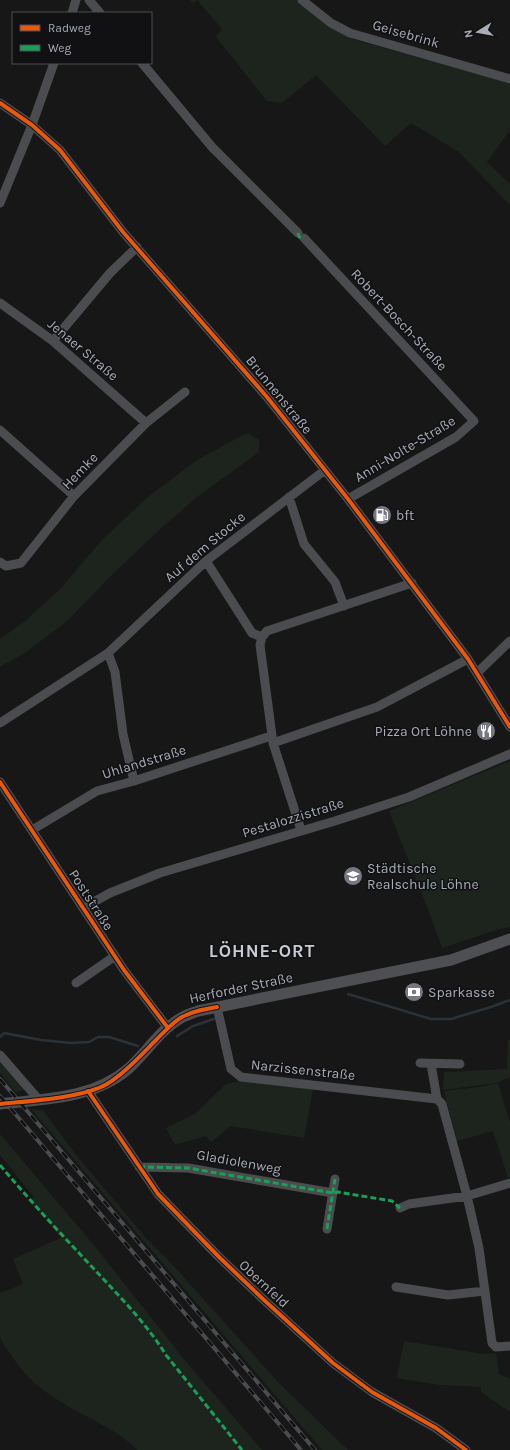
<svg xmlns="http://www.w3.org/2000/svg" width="510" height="1450" viewBox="0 0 510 1450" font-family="Karla,sans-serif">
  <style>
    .green { fill: #1d241e }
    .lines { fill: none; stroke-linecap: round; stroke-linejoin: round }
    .stream { stroke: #2a3239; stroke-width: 2.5 }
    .minor { stroke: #4b4c50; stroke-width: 9 }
    .major { stroke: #4d4f52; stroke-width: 11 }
    .rail-casing { stroke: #4b4c4f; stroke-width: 4 }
    .rail { stroke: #111113; stroke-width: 2.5; stroke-dasharray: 8; stroke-linecap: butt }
    .quiet { stroke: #1a9f57; stroke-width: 3; stroke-dasharray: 6 3; stroke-linecap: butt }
    .cycleway-casing { stroke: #111113; stroke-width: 6 }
    .cycleway { stroke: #e8590c; stroke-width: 4 }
    .labels { text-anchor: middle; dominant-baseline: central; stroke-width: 3; stroke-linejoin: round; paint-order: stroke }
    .street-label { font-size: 14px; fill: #a8adb8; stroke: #111113 }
    .poi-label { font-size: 14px; fill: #a8adb8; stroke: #111113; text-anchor: start }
    .district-label { font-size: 18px; font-weight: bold; letter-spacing: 1px; fill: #c9ccd4; stroke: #111113 }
  </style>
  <rect width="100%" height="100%" fill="#171717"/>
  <!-- green -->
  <path class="green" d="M 190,0 L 298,0 L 331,28 L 355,40 L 510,83 L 510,130 L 487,162 L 510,184 L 510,205 L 459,152 L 411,123 L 385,146 L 316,75 L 282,103 L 267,101 L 216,37 L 222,29 L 197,0 L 193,3 Z
    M 247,433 L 259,440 L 259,452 L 197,497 L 159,530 L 113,574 L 66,622 L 26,652 L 0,667 L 0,639 L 24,622 L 61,588 L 102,540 L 148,497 L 197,460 Z
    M 510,761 L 510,927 L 496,930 L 442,948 L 429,912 L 389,811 Z
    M 508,1040 L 510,1040 L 510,1077 L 496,1083 L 443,1090 L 444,1072 L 507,1069 Z
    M 0,1061 L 25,1090 L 15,1092 L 0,1073 Z
    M 239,1081 L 313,1089 L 304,1138 L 231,1126 L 211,1142 L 206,1136 L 175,1145 L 166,1128 L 195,1114 L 226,1084 Z
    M 498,1083 L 510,1123 L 510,1176 L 508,1178 L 493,1131 L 457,1141 L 444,1091 L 480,1087 Z
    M 31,1109 L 43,1110 L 76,1155 L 146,1238 L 170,1262 L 280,1384 L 348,1450 L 322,1450 Z
    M 0,1134 L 93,1244 L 188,1364 L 262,1450 L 137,1450 C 124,1436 108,1428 92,1419 C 61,1403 31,1387 12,1356 C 7,1350 2,1343 0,1335 C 0,1324 0,1304 0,1293 L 23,1284 L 13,1259 L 61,1238 L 30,1200 L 34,1197 L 0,1155 Z
    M 404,1341 L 483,1354 L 496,1353 L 499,1374 L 510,1379 L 510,1412 L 481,1392 L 481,1387 L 440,1385 L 397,1378 Z"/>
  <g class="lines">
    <!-- stream -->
    <path class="stream" d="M 348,994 L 431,1019 L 451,1019 L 491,1007 L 510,1000
      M 177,1036 L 193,1026 L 214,1019
      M 0,1037 L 4,1033 L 41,1040 L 71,1043 L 89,1042 L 98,1037 L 109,1037 L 138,1046"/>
    <!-- minor -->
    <path class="minor" d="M 89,0 L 100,13
      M 302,0 L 331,23 L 350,33 L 510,79
      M 72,13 L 76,0
      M 142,63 L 212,147 L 298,233
      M 0,103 L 32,125 L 60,150 L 123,232 L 267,397 L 348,499 L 468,659 L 510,727
      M 0,203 L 32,125 L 54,63
      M 304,238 L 474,421 L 456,437 L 348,499
      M 0,303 L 53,341 L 146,423
      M 53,341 L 110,273 L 137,247
      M 0,430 L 74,496
      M 289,497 L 304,544 L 335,582 L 344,606
      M 206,561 L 252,633 L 262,637
      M 0,562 L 6,566 L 21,563 L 74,496 L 146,423 L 185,392
      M 108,653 L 115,672 L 123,734 L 134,781
      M 477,673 L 510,641
      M 0,723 L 108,653 L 206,561 L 325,470
      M 273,743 L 377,707 L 468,659
      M 0,782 L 124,970 L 168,1028
      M 32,830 L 97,791 L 134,781 L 271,736
      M 301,830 L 273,743 L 260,645 L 262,637 L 267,631 L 412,583
      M 83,908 L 110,893 L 160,873 L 335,821 L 409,797 L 510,754
      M 76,983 L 115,956
      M 217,1007 L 231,1069 L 241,1077 L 437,1099 L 442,1104 L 467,1196 L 479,1248 L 492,1343 L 496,1347 L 510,1346
      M 0,1055 L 39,1100
      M 420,1063 L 460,1064
      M 431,1064 L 437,1099
      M 88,1091 L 158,1194 L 219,1257 L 264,1300 L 333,1363 L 372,1392 L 436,1428 L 466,1450
      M 139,1167 L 188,1168 L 333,1193
      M 400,1208 L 409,1204 L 467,1196 L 510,1183
      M 327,1229 L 335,1179
      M 396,1287 L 448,1295 L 485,1291"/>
    <!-- major -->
    <path class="major" d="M 0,1104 C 44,1099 93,1099 128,1069 C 146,1053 160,1030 181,1018 C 186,1015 193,1013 198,1011 L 451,960 L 510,939"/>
    <defs>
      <path id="rail" d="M 0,1079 L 315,1450
        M 0,1096 L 301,1450"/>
    </defs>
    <!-- rail casing -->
    <use href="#rail" class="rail-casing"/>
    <!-- rail -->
    <use href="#rail" class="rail"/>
    <!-- quiet -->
    <path class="quiet" d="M 298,233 L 299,237 L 304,238
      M 0,1165 C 30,1201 62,1235 94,1269 C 119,1296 146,1323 166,1355 L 242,1450
      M 139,1167 L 188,1168 L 333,1193 L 338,1192 L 392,1201 L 400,1208
      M 327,1229 L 335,1179"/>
    <defs>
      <path id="cycleway" d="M 0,103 L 32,125 L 60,150 L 123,232 L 267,397 L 348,499 L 468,659 L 510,727
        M 0,782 L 124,970 L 168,1028
        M 88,1091 L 158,1194 L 219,1257 L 264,1300 L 333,1363 L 372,1392 L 436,1428 L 466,1450
        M 0,1104 C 28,1101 83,1098 107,1084 C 126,1072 141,1055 157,1039 C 164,1032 173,1022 182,1017 C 193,1011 205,1009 217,1007"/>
    </defs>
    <!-- cycleway casing -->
    <use href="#cycleway" class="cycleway-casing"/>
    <!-- cycleway -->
    <use href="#cycleway" class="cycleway"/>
  </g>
  <!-- icons -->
  <defs>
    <symbol id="fuel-disc" viewBox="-11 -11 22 22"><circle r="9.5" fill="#757880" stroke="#111113"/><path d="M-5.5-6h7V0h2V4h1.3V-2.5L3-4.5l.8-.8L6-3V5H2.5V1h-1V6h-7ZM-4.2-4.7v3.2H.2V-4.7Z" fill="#fff"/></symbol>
    <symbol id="restaurant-disc" viewBox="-11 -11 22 22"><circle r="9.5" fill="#757880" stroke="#111113"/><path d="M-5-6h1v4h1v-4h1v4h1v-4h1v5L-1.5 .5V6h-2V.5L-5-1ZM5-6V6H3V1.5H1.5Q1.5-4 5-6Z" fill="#fff"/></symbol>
    <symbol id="school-disc" viewBox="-11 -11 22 22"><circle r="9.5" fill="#757880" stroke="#111113"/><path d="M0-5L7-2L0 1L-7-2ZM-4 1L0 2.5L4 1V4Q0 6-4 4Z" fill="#fff"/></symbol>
    <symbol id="bank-disc" viewBox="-11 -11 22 22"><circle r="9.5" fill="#757880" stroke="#111113"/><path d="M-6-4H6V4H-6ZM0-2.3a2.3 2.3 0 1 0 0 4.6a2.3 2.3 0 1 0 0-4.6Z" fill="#fff"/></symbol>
  </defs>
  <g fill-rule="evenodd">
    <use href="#fuel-disc" x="371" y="504" width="22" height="22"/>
    <use href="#restaurant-disc" x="475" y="720" width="22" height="22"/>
    <use href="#school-disc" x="342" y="865" width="22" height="22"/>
    <use href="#bank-disc" x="403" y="981" width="22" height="22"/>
  </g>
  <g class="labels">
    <!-- street labels -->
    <g class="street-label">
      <text transform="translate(406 34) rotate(16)">Geisebrink</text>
      <text transform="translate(399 320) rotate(47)">Robert-Bosch-Straße</text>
      <text transform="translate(83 350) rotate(40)">Jenaer Straße</text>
      <text transform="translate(279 395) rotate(51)">Brunnenstraße</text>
      <text transform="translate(405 449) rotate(-31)">Anni-Nolte-Straße</text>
      <text transform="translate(80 471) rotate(-46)">Hemke</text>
      <text transform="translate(205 547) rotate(-40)">Auf dem Stocke</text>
      <text transform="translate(144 762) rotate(-17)">Uhlandstraße</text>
      <text transform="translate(293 818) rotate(-17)">Pestalozzistraße</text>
      <text transform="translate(91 900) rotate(57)">Poststraße</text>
      <text transform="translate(241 988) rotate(-12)">Herforder Straße</text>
      <text transform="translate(303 1070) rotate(6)">Narzissenstraße</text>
      <text transform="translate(239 1162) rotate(10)">Gladiolenweg</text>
      <text transform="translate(264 1284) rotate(43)">Obernfeld</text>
    </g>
    <!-- poi labels -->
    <g class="poi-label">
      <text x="396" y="515">bft</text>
      <text x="472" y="731" text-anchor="end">Pizza Ort Löhne</text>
      <text x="367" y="868">Städtische<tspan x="367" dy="16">Realschule Löhne</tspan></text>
      <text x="428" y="992">Sparkasse</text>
    </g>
    <!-- district labels -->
    <g class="district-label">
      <text x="262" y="951">LÖHNE-ORT</text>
    </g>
  </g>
  <!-- legend -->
  <rect x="12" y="12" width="140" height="52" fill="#111113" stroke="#4d4f55"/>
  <rect x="20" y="25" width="20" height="6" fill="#e8590c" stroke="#4d4f55"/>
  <text x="48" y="32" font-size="12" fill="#a8adb8">Radweg</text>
  <rect x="20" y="45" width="20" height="6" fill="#1a9f57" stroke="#4d4f55"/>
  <text x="48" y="52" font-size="12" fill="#a8adb8">Weg</text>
  <!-- north arrow -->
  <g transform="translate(478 32) rotate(259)" stroke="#111113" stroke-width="3" paint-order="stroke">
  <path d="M0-3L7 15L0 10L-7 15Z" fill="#a8adb8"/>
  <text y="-6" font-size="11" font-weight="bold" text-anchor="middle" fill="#a8adb8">N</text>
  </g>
</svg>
